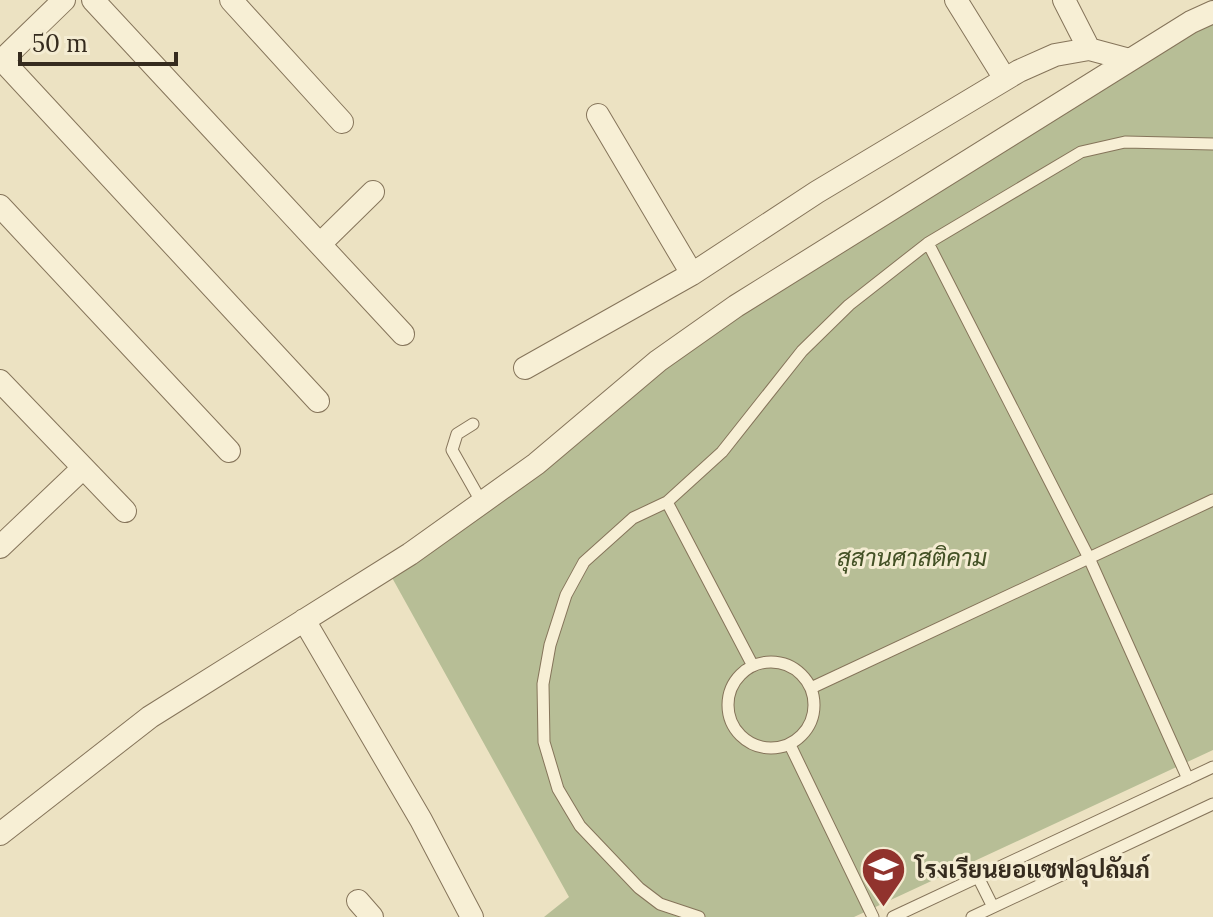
<svg xmlns="http://www.w3.org/2000/svg" width="1213" height="917" viewBox="0 0 1213 917" font-family="Lora,Sarabun,serif">
  <style>
    .cemetery { fill: #b7be96 }
    .lines { fill: none; stroke-linecap: round; stroke-linejoin: round }
    .lane-casing { stroke: #85745a; stroke-width: 13 }
    .street-casing { stroke: #85745a; stroke-width: 24 }
    .lane { stroke: #f7efd5; stroke-width: 11 }
    .street { stroke: #f7efd5; stroke-width: 22 }
    .labels { text-anchor: middle; dominant-baseline: central; stroke-width: 6; stroke-linejoin: round; paint-order: stroke }
    .park-label { font-size: 24px; font-style: italic; fill: #435125; stroke: #f4ecd2 }
    .poi-label { font-size: 24px; font-weight: bold; fill: #352b1e; stroke: #f4ecd2; text-anchor: start }
  </style>
  <rect width="100%" height="100%" fill="#ece2c2"/>
  <!-- cemetery -->
  <path class="cemetery" d="M 1213,19 L 1213,750 L 854,917 L 544,917 L 569,897 L 390,574 L 700,335 Z"/>
  <g class="lines">
    <defs>
      <path id="lane" d="M 928,243 L 1089,558 L 1188,779
        M 473,424 L 457,434 L 452,450 L 482,503
        M 667,502 L 722,452 L 802,351 L 849,305 L 928,243 L 1081,152 L 1125,142 L 1213,144
        M728 705a43 43 0 1 1 86 0a43 43 0 1 1-86 0Z
        M 811,688 L 1213,500
        M 790,745 L 873,917
        M 978,877 L 993,907
        M 699,917 L 660,904 L 639,888 L 580,826 L 558,789 L 544,742 L 543,684 L 550,645 L 566,595 L 584,562 L 633,518 L 667,502 L 753,666
        M 893,917 L 1213,767
        M 972,917 L 1213,804"/>
      <path id="street" d="M 93,0 L 403,334
        M 231,0 L 342,122
        M 956,0 L 1005,79
        M 1064,0 L 1089,49
        M 2,60 L 318,401
        M 0,62 L 64,0
        M 598,115 L 692,274
        M 0,206 L 229,451
        M 320,244 L 373,192
        M 525,368 L 692,274 L 817,192 L 1019,71 L 1055,55 L 1089,49 L 1130,60
        M 0,381 L 125,511
        M 0,547 L 83,468
        M 304,620 L 421,820 L 472,917
        M 0,834 L 150,717 L 410,554 L 536,464 L 658,361 L 736,306 L 1191,22 L 1213,12
        M 358,901 L 372,917"/>
    </defs>
    <!-- lane casing -->
    <use href="#lane" class="lane-casing"/>
    <!-- street casing -->
    <use href="#street" class="street-casing"/>
    <!-- lane -->
    <use href="#lane" class="lane"/>
    <!-- street -->
    <use href="#street" class="street"/>
  </g>
  <!-- icons -->
  <defs>
    <symbol id="school-pin" viewBox="-11 -11 22 30"><path d="M0 17L-7.5 6A9.5 9.5 0 1 1 7.5 6Z" fill="#91332d" stroke="#f4ecd2"/><path d="M0-5L7-2L0 1L-7-2ZM-4 1L0 2.5L4 1V4Q0 6-4 4Z" fill="#fff"/></symbol>
  </defs>
  <g fill-rule="evenodd">
    <use href="#school-pin" x="858" y="844" width="51" height="69"/>
  </g>
  <g class="labels">
    <!-- park labels -->
    <g class="park-label">
      <text x="912" y="557">สุสานศาสติคาม</text>
    </g>
    <!-- poi labels -->
    <g class="poi-label">
      <text x="915" y="869">โรงเรียนยอแซฟอุปถัมภ์</text>
    </g>
  </g>
  <!-- scale -->
  <path d="M20 52v12h156v-12" fill="none" stroke="#352b1e" stroke-width="4"/>
  <text x="32" y="52" font-size="24" fill="#352b1e" stroke="#f4ecd2" stroke-width="6" paint-order="stroke">50 m</text>
</svg>
